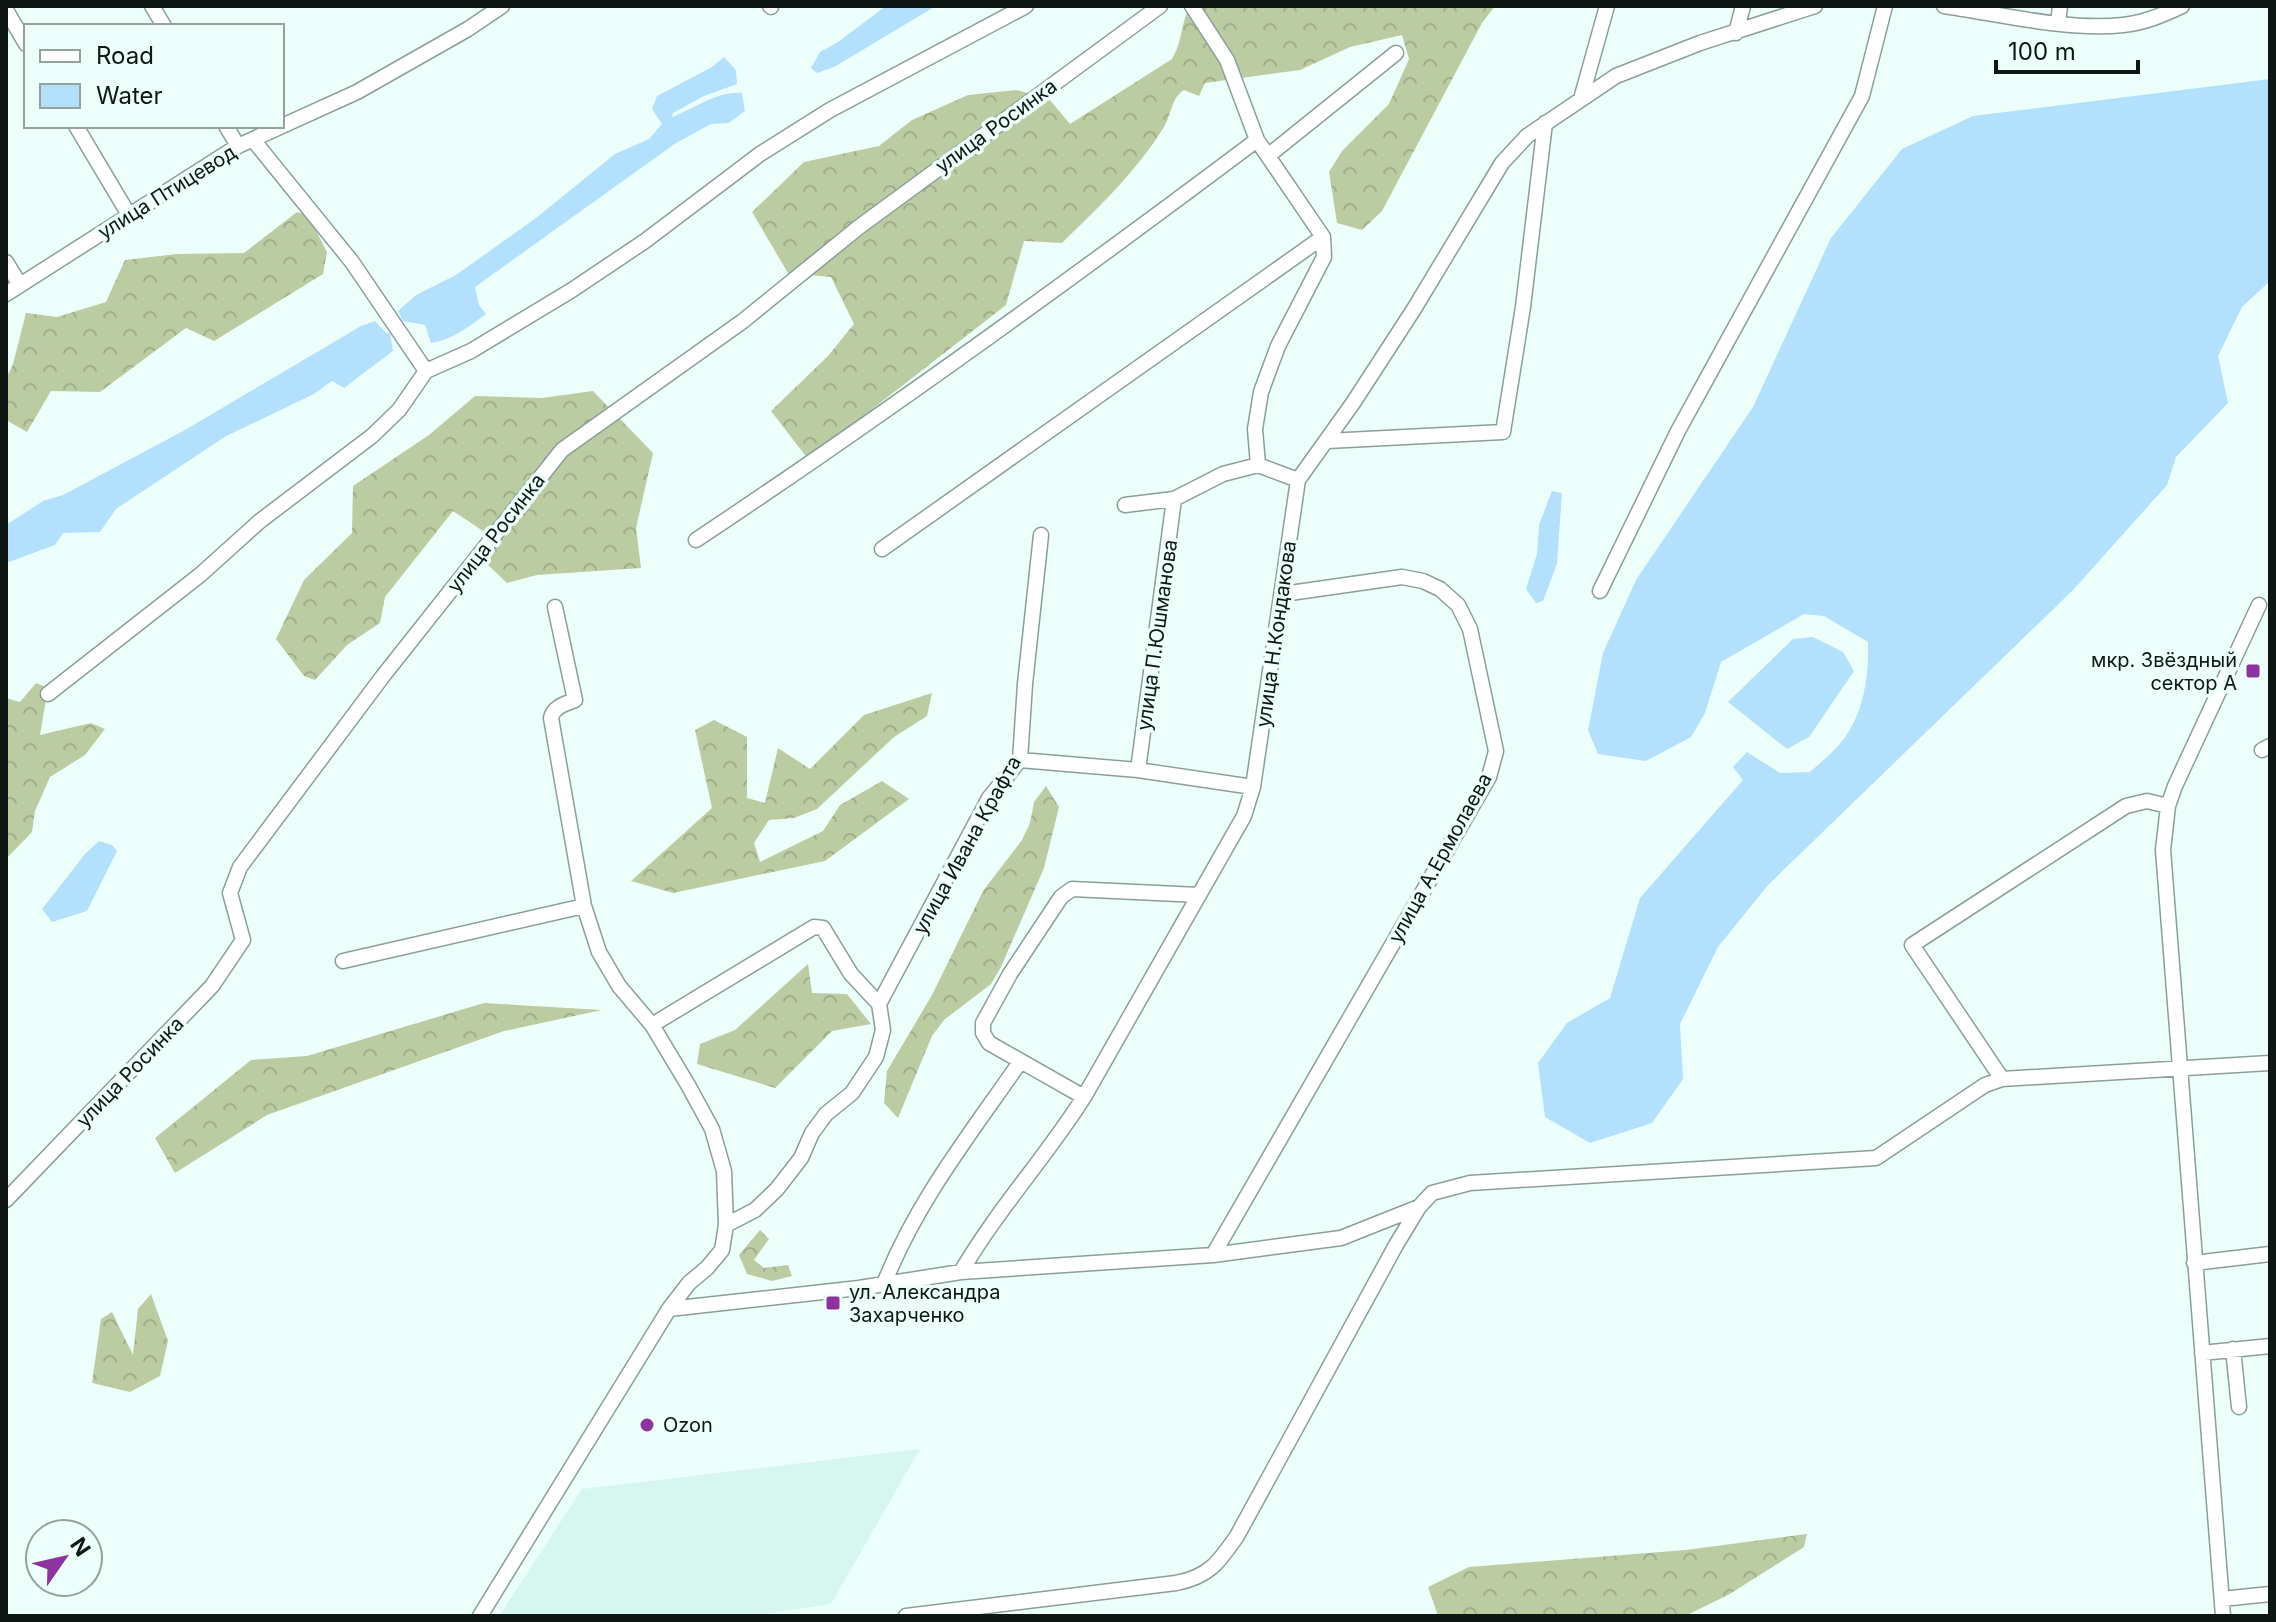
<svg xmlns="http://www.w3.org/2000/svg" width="2276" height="1622" viewBox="0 0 2276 1622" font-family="Inter,sans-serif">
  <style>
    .built { fill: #d6f7ef }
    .forest { fill: url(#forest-crowns) }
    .water { fill: #b3e0fc }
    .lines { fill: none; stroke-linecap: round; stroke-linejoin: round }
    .minor-casing { stroke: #8a9f9a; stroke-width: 17 }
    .minor { stroke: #fff; stroke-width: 14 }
    .poi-dot { fill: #8c339f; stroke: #ecfffa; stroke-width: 3 }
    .labels { text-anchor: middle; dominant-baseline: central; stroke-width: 7; stroke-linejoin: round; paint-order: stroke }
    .street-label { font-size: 20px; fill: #0f1715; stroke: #ecfffa }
    .poi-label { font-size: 20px; fill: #0f1715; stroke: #ecfffa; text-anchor: start }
  </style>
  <defs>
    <pattern id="forest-crowns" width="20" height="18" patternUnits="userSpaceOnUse" patternTransform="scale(2)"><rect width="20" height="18" fill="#bccca2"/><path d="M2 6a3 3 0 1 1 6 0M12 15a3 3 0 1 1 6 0" fill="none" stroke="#a0ae8b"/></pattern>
  </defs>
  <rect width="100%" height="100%" fill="#ecfffa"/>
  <!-- built -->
  <path class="built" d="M 920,1449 L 831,1604 L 750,1616 L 499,1616 L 582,1489 Z"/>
  <!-- forest -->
  <path class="forest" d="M 1191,6 L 1495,6 L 1482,23 L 1382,211 L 1362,230 L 1337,223 L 1329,172 L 1342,151 L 1389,104 L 1409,59 L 1402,35 L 1350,47 L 1300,70 L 1205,83 L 1199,96 L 1184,90 C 1171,98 1171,116 1164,127 C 1136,172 1099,207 1062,243 L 1024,241 L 1006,305 L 808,459 L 771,411 L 828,356 L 854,324 L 831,277 L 788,273 L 752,212 L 804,162 L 879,146 L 912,120 L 968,95 L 1017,90 L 1049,99 L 1070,124 L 1172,59 C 1184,39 1180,22 1191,6 Z
    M 297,212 L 308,215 L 327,252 L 323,274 L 214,341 L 186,328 L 100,392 L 51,391 L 27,432 L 6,420 L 6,379 L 13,364 L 26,313 L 57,317 L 106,302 L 125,260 L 177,254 L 244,253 Z
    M 593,391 L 653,453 L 636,528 L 641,568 L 537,575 L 507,583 L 488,565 L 483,531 L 453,511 L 385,597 L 380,623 L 347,645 L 315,680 L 304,676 L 276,639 L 304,580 L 352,533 L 353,486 L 429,435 L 475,396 L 542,398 Z
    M 36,683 L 48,688 L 40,735 L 91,723 L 105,729 L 85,755 L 50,777 L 35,811 L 32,832 L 6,859 L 6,698 L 20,702 Z
    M 932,693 L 927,716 L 894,737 L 817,809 L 794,818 L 769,820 L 754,843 L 760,862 L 823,831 L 840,805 L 882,781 L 909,799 L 825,861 L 673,893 L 631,881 L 712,808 L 695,730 L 714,720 L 747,737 L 747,798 L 765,803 L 778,748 L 810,769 L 864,715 Z
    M 1046,786 L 1059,807 L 1044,868 L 1001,967 L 991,984 L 944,1020 L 932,1036 L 898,1118 L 884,1103 L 887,1071 L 932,995 L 983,891 L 1022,840 L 1030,823 L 1034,802 Z
    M 808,964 L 812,993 L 847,994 L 871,1024 L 832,1031 L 775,1088 L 697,1064 L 700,1044 L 735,1030 Z
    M 484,1003 L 602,1010 L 504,1031 L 267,1115 L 175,1173 L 155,1138 L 251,1060 L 307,1056 Z
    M 760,1230 L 769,1239 L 754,1260 L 764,1268 L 788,1265 L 792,1276 L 772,1281 L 747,1274 L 739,1255 Z
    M 151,1294 L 168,1341 L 160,1376 L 130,1392 L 92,1383 L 101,1319 L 112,1312 L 133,1355 L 138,1309 Z
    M 1807,1534 L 1804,1547 L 1728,1595 L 1685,1616 L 1438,1616 L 1428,1587 L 1469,1567 L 1686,1550 Z"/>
  <!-- water -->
  <path class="water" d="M 886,6 L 936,6 L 834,67 L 817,73 L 811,68 L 820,52 L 838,42 Z
    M 724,57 L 736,70 L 737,84 L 704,96 L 673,113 L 672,117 C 694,109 717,91 742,93 L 745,111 L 729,123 L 711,124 L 676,143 L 475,287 L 479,305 L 486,314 C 469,327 452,340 431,343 L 425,325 L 403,321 L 398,311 L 416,295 L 456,275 L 536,218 L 615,154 L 649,139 L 662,124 L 652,109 L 657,96 L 712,67 Z
    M 2270,79 L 2270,281 L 2242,307 L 2218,356 L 2228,403 L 2176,457 L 2167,485 L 2074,589 L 1768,885 L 1718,947 L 1680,1024 L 1683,1079 L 1652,1123 L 1590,1143 L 1545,1117 L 1538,1063 L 1567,1023 L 1610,998 L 1640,898 L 1743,780 L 1733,767 L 1747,752 L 1780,773 L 1810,772 C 1821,762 1834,752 1843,740 C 1864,713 1869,675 1868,642 L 1824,616 L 1804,614 L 1721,662 L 1705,713 L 1691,737 L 1646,761 L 1598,754 L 1588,730 L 1603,653 L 1636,580 L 1753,407 L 1831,238 L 1902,149 L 1973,116 Z
    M 375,321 L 386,333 L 390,333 L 393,351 L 344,388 L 332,381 L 314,394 L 226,436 L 116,509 L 100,532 L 63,533 L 55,545 L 6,563 L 6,525 L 43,501 L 63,495 L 185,430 L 361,326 Z
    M 1552,491 L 1562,493 L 1557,564 L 1543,601 L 1536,603 L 1526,589 L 1537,554 L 1539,525 Z
    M 1813,637 L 1843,652 L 1854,671 L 1809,737 L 1787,749 L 1728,702 L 1793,639 Z
    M 99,841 L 112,845 L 117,851 L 87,911 L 52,922 L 42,909 L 85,854 Z"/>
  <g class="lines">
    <defs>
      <path id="minor" d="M 152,6 L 164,26
        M 770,6 L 771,7
        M 1192,6 L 1227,60 L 1257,140 L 1323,237 L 1324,257 L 1278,346 L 1261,392 L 1255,429 L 1258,465 L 1298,480
        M 1944,6 C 1999,14 2068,31 2123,25 C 2144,23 2163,15 2182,6
        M 6,10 L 26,44
        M 2058,23 L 2060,6
        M 1736,33 L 1743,6
        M 1581,99 L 1607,6
        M 76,126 L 129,215
        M 226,126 L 238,146
        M 254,141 L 352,262 L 426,371
        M 1269,155 L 1396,53
        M 6,262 L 20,285
        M 6,294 L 238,146 L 357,92 L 468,29 L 502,6
        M 1327,441 L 1503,432 L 1523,307 L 1545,123
        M 1125,505 L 1174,499 L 1223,474 L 1258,465
        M 696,540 C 887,413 1073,278 1257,140
        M 882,549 L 1323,237
        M 1600,591 L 1678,431 L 1862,96 L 1885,6
        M 48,694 L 200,575 L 260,521 L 372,436 L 399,410 L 426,371 L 471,351 L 572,290 L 645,241 L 760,154 L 830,110 L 1026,6
        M 2262,750 L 2270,746
        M 1020,760 L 1138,770 L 1253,787
        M 1138,770 L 1174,499
        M 343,961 L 584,906
        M 652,1025 L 814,927 L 823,928 L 851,974 L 879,1004
        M 2002,1079 L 1912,945 L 2126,806 L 2147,801 L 2168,806
        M 1084,1097 L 989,1043 L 983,1033 L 983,1023 L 1010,974 L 1061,897 L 1072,889 L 1199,895
        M 6,1200 L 212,986 L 243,940 L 230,893 L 240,867 L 383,676 L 562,450 L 743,321 L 859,227 L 1160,6
        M 726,1225 L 755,1210 L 777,1189 L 801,1158 L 812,1133 L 826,1114 L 852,1093 L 876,1057 L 883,1030 L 879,1004 L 989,798 L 1020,760 L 1025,684 L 1041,535
        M 1213,1255 L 1489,777 L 1496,751 L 1470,629 L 1458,605 L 1440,589 L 1423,581 L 1402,577 L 1283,594
        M 2194,1263 L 2270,1254
        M 961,1272 C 997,1210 1046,1157 1084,1097 L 1244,816 L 1253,787 L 1298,480 L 1353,403 L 1414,309 L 1502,163 L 1527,136 L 1616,76 L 1700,43 L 1815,6
        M 884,1284 C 916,1202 971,1133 1020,1062
        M 669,1309 L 859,1288 L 961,1272 L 1213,1255 L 1341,1238 L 1419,1207
        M 2233,1349 L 2239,1407
        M 2202,1353 L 2270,1346
        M 2222,1599 L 2270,1594
        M 480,1616 L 669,1309 L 689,1283 L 707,1268 L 722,1250 L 726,1225 L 724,1171 L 712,1129 L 688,1085 L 652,1025 L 619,986 L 599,952 L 584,906 L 551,718 C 553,707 565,704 575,700 L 555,607
        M 906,1616 L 1176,1583 C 1209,1577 1219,1562 1237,1536 L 1396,1245 L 1419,1207 L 1432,1193 L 1470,1183 L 1876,1158 L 1985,1085 L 2002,1079 L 2270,1063
        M 2223,1616 L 2163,850 L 2168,806 L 2175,786 L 2259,605"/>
    </defs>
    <!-- minor casing -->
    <use href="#minor" class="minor-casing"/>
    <!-- minor -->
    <use href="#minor" class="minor"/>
  </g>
  <!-- markers -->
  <g class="poi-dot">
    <rect x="2245" y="663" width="16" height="16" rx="4"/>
    <rect x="825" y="1295" width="16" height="16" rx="4"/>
    <circle cx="647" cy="1425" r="8"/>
  </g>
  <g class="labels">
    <!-- street labels -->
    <g class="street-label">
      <text transform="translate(996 126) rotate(-36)">улица Росинка</text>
      <text transform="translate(167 192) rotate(-32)">улица Птицевод</text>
      <text transform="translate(496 533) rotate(-52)">улица Росинка</text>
      <text transform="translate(1276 634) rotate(-82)">улица Н.Кондакова</text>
      <text transform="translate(1157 635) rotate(-82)">улица П.Юшманова</text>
      <text transform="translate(967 845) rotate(-61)">улица Ивана Крафта</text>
      <text transform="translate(1440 858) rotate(-61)">улица А.Ермолаева</text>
      <text transform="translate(130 1072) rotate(-46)">улица Росинка</text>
    </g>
    <!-- poi labels -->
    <g class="poi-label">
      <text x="2237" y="660" text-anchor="end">мкр. Звёздный<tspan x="2237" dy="23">сектор А</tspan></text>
      <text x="849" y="1292">ул. Александра<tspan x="849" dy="23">Захарченко</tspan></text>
      <text x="663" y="1425">Ozon</text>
    </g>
  </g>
  <!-- border -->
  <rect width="2276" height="1622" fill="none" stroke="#0f1715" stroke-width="16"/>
  <!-- legend -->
  <rect x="24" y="24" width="260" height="104" fill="#ecfffa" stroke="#94a29e" stroke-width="2"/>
  <rect x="40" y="50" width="40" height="12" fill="#ffffff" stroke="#94a29e" stroke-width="2"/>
  <text x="96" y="64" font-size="24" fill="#0f1715">Road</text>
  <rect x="40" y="84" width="40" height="24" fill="#b3e0fc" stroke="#94a29e" stroke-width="2"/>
  <text x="96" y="104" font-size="24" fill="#0f1715">Water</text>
  <!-- north arrow -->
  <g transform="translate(64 1558) rotate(56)"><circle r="38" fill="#ecfffa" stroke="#94a29e" stroke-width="2"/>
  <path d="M0-6L14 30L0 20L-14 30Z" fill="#8c339f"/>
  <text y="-12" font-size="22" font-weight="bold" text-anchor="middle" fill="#0f1715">N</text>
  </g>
  <!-- scale -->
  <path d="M1996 60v12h142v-12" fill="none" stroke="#0f1715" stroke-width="4"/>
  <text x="2008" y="60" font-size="24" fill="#0f1715" stroke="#ecfffa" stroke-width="6" paint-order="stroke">100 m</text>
</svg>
